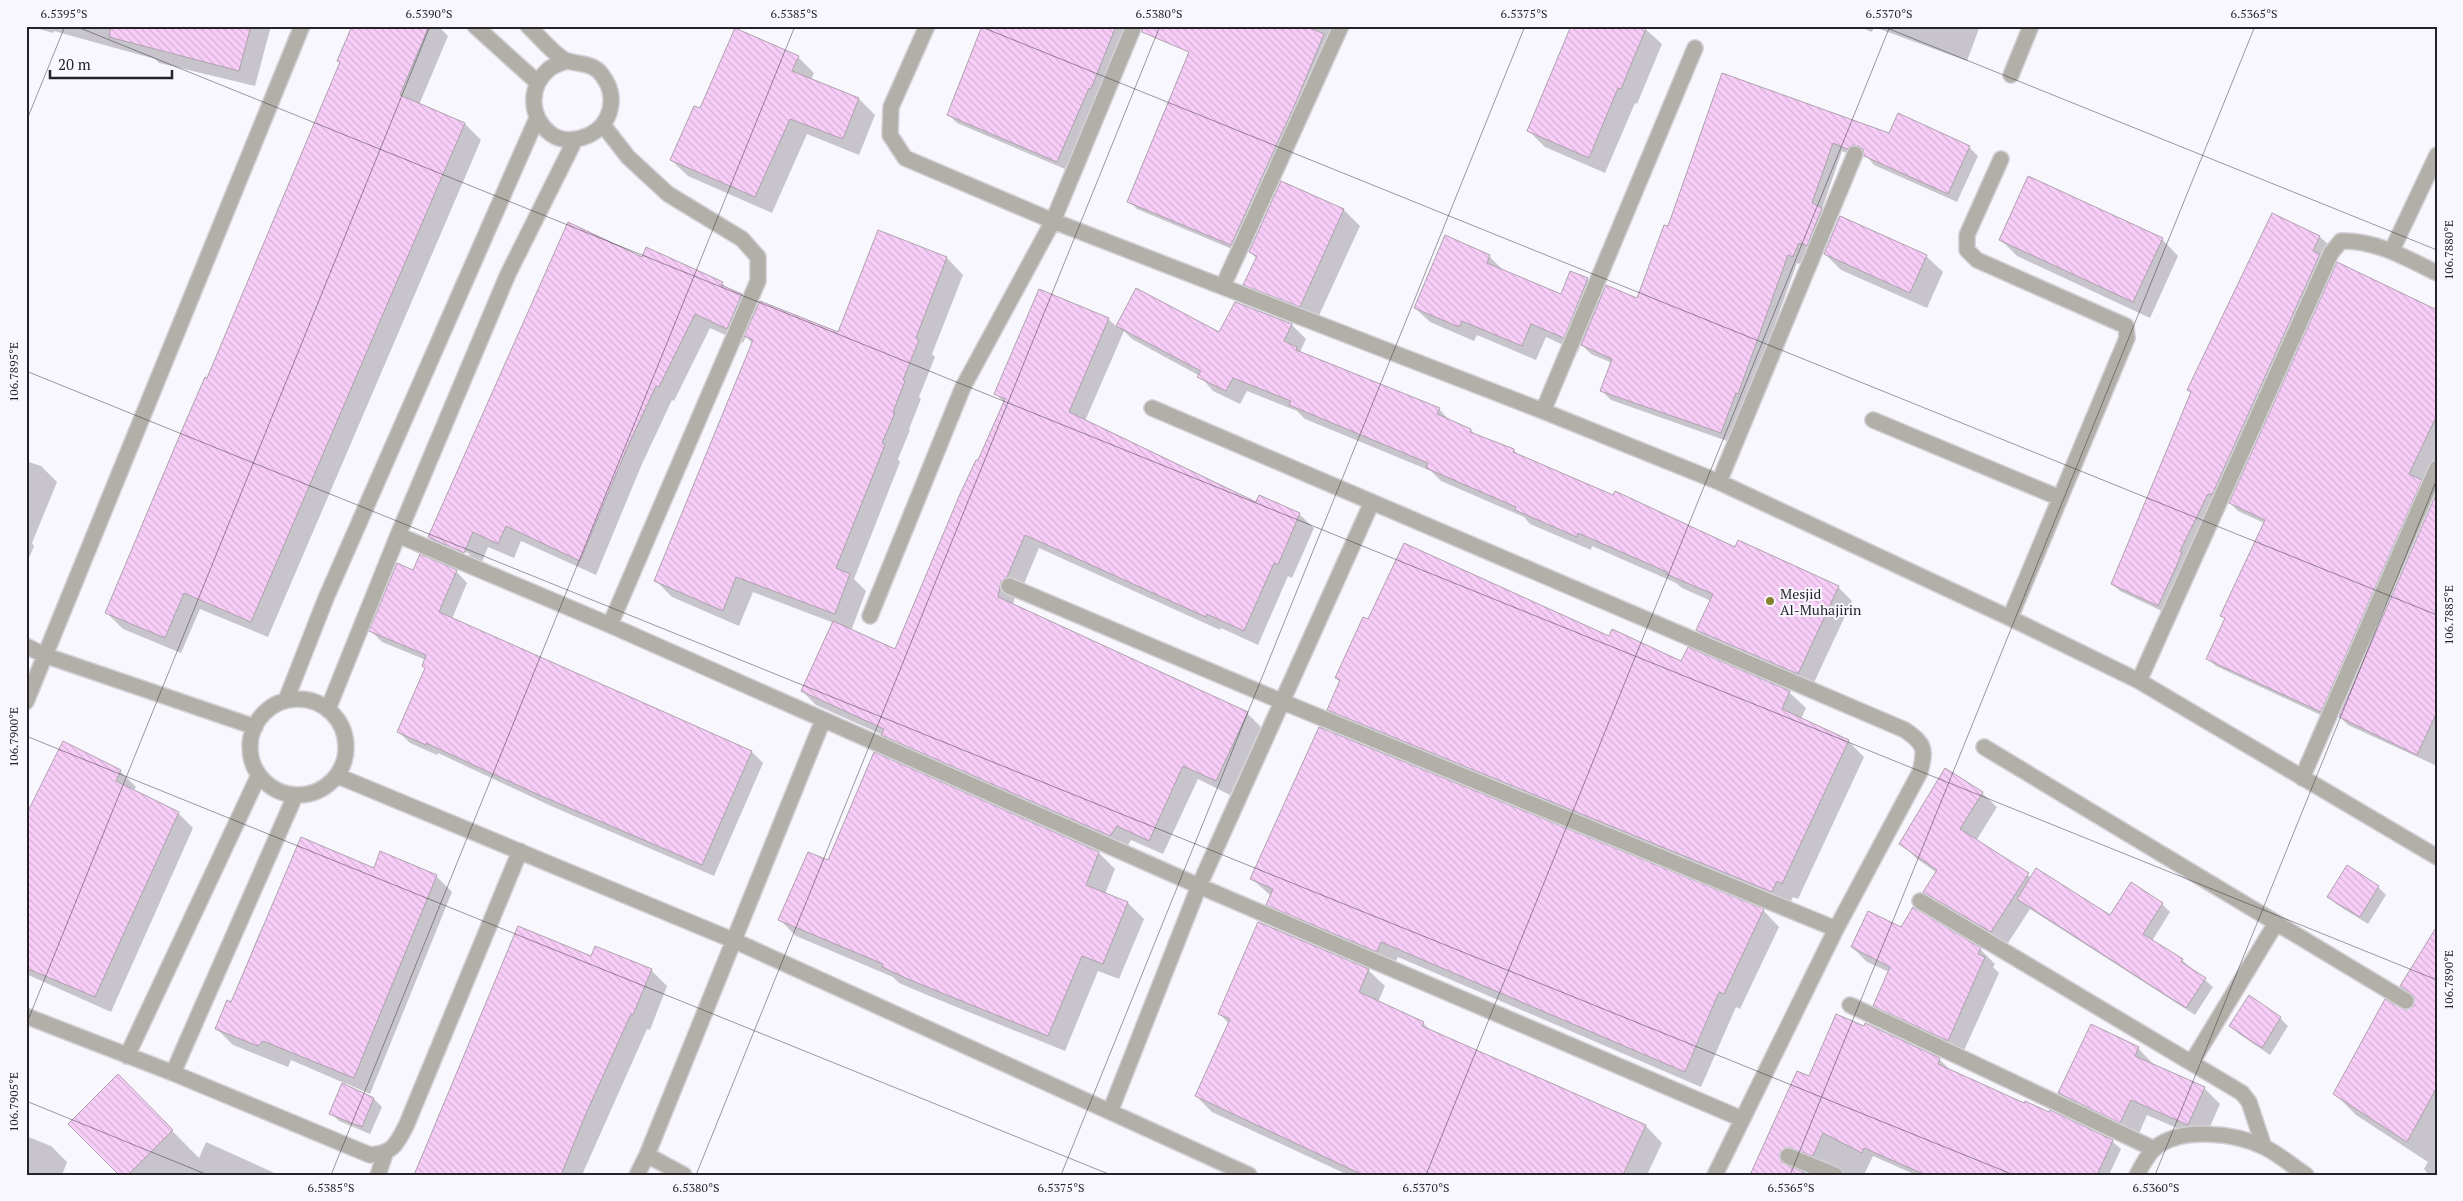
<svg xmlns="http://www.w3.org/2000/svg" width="2463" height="1201" viewBox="0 0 2463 1201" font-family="'PT Serif',serif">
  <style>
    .shadow { fill: #0003; fill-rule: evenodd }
    .building { fill: url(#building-back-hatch); stroke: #aea1ae }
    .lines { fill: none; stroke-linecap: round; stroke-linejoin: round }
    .minor-casing { stroke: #d3d1d8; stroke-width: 18 }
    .minor { stroke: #b2afa8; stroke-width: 15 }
    .ticks { fill: none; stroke: #252329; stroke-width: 1; stroke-opacity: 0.45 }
    .poi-dot { fill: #82822b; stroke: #f9f7fe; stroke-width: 2 }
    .labels { text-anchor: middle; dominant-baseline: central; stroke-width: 4; stroke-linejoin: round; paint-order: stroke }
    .poi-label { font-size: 14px; fill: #252329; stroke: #f9f7fe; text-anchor: start }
    .neatline { fill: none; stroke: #252329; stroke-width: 2 }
    .ticks-label { font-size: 12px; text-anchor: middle; fill: #252329 }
  </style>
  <defs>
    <pattern id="building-back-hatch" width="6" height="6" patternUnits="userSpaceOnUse" patternTransform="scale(1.25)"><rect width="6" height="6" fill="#f8cef9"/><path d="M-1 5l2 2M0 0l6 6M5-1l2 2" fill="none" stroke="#d4b1d5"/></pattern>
  </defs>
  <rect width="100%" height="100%" fill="#f9f7fe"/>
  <!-- shadow -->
  <path class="shadow" d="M 28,26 L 271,26 L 255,86 L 159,63 L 155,59 L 54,31 L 53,33 Z
    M 368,26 L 438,26 L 448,36 L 419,105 L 465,124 L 481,140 L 268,637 L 200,609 L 181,653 L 123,629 L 107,613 L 208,380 Z
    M 989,26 L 1129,26 L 1065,169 L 957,123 L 949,115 Z
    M 1199,26 L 1341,26 L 1239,252 L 1137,209 L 1129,201 Z
    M 1642,26 L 1662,44 L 1637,104 L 1635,103 L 1605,173 L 1545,147 L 1529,131 Z
    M 1857,26 L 1980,26 L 1967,61 L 1874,27 L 1872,32 Z
    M 798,57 L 814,73 L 811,80 L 859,99 L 875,115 L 859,155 L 807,134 L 772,213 L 688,176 L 671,160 L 701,110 Z
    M 1722,75 L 1889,134 L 1969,147 L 1978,156 L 1957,202 L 1874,165 L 1865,154 L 1857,158 L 1842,151 L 1822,209 L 1831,218 L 1803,265 L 1797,263 L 1747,402 L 1730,442 L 1611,400 L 1602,391 L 1612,363 L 1591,354 L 1581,344 L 1578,352 L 1546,337 L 1536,360 L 1477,335 L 1474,341 L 1430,322 L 1415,308 L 1489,256 L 1504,271 L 1561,295 L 1571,273 L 1588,280 L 1603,295 L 1638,300 L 1668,228 Z
    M 1344,210 L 1360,226 L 1316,322 L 1261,301 L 1245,284 L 1257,259 L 1250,252 Z
    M 879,232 L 947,258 L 963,275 L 932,354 L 935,357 L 919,397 L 921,399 L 909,429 L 910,430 L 898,459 L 900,462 L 854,579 L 866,591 L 851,631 L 895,651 L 1005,403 L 996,394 L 1108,319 L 1117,327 L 1136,289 L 1220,334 L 1235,303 L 1292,325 L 1306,339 L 1300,352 L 1303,354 L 1439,409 L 1451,422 L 1471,430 L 1476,435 L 1514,450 L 1519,456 L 1736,548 L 1838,587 L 1852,601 L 1812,687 L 1711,644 L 1697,630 L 1711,601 L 1682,588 L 1676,583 L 1592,546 L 1591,550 L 1530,524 L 1524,517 L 1441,481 L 1431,471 L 1305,419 L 1297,411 L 1247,391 L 1240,404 L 1213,391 L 1200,376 L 1132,339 L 1124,331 L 1085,421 L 1257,504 L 1299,514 L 1314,528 L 1292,578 L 1288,576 L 1258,645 L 1221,628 L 1220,630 L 1039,548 L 1021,591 L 1015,596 L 1013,605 L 1247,713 L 1261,727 L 1230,795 L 1198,779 L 1163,854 L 1131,840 L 1125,850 L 897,749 L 883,735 L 816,705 L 802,691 L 834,623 L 753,592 L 739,626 L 672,597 L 656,581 L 753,344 L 746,336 L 743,343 L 710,328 L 674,401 L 672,400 L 642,464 L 596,575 L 521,541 L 514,558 L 488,547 L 480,567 L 445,553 L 429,537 L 642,258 L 722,283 L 728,289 L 742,295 L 757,310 L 839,334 ZM 446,544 L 470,554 L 469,556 L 446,547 Z
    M 2320,237 L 2328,244 L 2166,613 L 2120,591 L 2112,584 Z
    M 2162,239 L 2178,256 L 2150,318 L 2017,256 L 2001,240 Z
    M 1825,254 L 1926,256 L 1943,272 L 1927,308 L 1841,270 Z
    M 2437,311 L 2437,472 L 2329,719 L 2216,666 L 2208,659 L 2226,620 L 2221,616 L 2264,523 L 2238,511 L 2230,503 Z
    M 26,461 L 41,466 L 57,482 L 32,543 L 34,546 L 26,565 Z
    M 2437,495 L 2437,766 L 2348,725 L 2340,717 Z
    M 414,571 L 456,571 L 467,583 L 452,619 L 752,752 L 763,763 L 714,876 L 551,806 L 438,753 L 437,755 L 410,743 L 399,732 L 426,669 L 426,660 L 382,642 L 371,631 Z
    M 1369,620 L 1609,637 L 1682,663 L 1789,692 L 1806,708 L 1801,719 L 1848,741 L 1864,757 L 1798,899 L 1793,897 L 1788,908 L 1344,726 L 1328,710 L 1340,682 L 1336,678 Z
    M 874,754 L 1099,853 L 1115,869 L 1105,894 L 1128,903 L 1144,919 L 1119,979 L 1098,971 L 1065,1051 L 927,995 L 899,983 L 893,977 L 796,936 L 780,920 L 828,862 Z
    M 120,771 L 136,787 L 133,791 L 178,813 L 193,828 L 111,1012 L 26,974 L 26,819 Z
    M 1982,793 L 1997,807 L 1976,841 L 2032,878 L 2110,917 L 2162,904 L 2170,912 L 2152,941 L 2182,960 L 2213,987 L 2195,1015 L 2030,909 L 2006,946 L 1939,907 L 1925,892 L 1937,873 L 1916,858 L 1901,843 Z
    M 2347,867 L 2378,887 L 2386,895 L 2368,924 L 2336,904 L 2329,896 Z
    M 374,869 L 436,876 L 452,892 L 370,1094 L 345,1083 L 344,1085 L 374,1099 L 382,1107 L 370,1134 L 339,1121 L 331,1113 L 344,1083 L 291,1060 L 288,1067 L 233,1045 L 217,1029 L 231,1003 L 259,934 Z
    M 1252,879 L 1763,910 L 1779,927 L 1740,1009 L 1736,1007 L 1701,1087 L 1398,957 L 1393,967 L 1284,920 L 1267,904 L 1271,896 Z
    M 1901,929 L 1980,949 L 1995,964 L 1993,967 L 1999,973 L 1962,1055 L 1889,1020 L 1874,1005 L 1889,972 L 1867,962 L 1852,947 Z
    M 2437,929 L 2437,1175 L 2429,1175 L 2424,1169 L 2428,1162 L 2356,1115 L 2335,1094 L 2405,1012 L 2415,1007 L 2415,1000 L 2402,986 Z
    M 592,958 L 651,970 L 667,986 L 650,1030 L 647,1029 L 582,1175 L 415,1175 Z
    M 1368,970 L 1385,986 L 1378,1002 L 1423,1023 L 1432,1032 L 1646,1126 L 1662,1143 L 1647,1175 L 1348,1175 L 1212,1112 L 1196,1096 L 1229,1024 L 1220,1014 Z
    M 2280,1018 L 2288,1026 L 2270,1055 L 2239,1034 L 2231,1026 Z
    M 2138,1048 L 2154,1065 L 2204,1088 L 2220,1104 L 2204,1140 L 2147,1115 L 2137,1138 L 2076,1109 L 2059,1093 Z
    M 1939,1059 L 1948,1068 L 1947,1070 L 2024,1105 L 2112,1141 L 2121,1149 L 2109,1175 L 1916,1175 L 1873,1156 L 1864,1175 L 1845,1175 L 1796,1155 L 1787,1162 L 1788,1167 L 1806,1175 L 1748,1175 L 1749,1173 L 1752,1174 L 1809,1078 Z
    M 118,1076 L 199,1158 L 206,1142 L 279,1175 L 120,1175 Z
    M 26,1136 L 51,1146 L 67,1162 L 62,1175 L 26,1175 Z"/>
  <!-- building -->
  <path class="building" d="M 111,26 L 251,26 L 239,71 L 109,37 Z
    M 352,26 L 429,26 L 400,95 L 465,123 L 251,622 L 184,593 L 165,638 L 105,613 L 185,423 L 205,377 L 207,378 L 340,62 L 337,61 Z
    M 982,26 L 1116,26 L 1091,89 L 1089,88 L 1057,162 L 947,115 Z
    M 1143,26 L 1306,26 L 1324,34 L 1296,102 L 1231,245 L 1127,202 L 1189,52 L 1142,32 Z
    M 1571,26 L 1647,26 L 1621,89 L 1618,88 L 1589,158 L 1527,131 Z
    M 735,28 L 799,56 L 792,71 L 859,98 L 843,139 L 790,119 L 755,197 L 670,160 L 694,106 L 700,108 Z
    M 1722,73 L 1889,133 L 1898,113 L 1970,146 L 1948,194 L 1864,156 L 1863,149 L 1859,146 L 1853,145 L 1847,149 L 1833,143 L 1812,203 L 1822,208 L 1807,246 L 1799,243 L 1793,257 L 1788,255 L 1738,394 L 1736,393 L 1721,433 L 1600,391 L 1612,359 L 1581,345 L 1606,285 L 1637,298 L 1664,225 L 1668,226 Z
    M 2028,176 L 2163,238 L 2133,302 L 1999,240 Z
    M 1281,181 L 1344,209 L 1300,307 L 1243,285 L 1257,256 L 1249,252 Z
    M 2272,213 L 2320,236 L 2313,251 L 2320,254 L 2212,495 L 2208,494 L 2180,551 L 2182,552 L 2176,567 L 2158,606 L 2111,584 L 2191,392 L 2187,390 Z
    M 1840,216 L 1927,255 L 1910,293 L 1824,254 Z
    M 568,222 L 642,257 L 646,247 L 723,282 L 721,285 L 742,294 L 727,329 L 695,314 L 659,387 L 656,386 L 627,448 L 580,561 L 506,526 L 498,544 L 473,532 L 464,553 L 428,537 Z
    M 878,230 L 947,257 L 916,338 L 919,340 L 903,380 L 905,381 L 893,412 L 895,413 L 882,443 L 885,445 L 836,568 L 850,574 L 835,614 L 736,577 L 723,611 L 654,581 L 753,340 L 744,336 L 760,301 L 838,332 Z
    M 1445,235 L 1490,255 L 1487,263 L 1561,294 L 1570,271 L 1588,278 L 1564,338 L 1531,324 L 1522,346 L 1462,321 L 1459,327 L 1414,308 Z
    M 2337,262 L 2437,310 L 2437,415 L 2409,474 L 2422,480 L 2321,712 L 2206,659 L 2225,618 L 2220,616 L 2265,520 L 2229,503 Z
    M 1136,288 L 1219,332 L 1235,302 L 1292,324 L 1284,341 L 1297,347 L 1296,350 L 1440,408 L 1437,414 L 1471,429 L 1470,432 L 1514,449 L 1513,452 L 1613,495 L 1615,491 L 1735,547 L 1738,540 L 1839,586 L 1798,674 L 1696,630 L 1713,594 L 1666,574 L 1667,572 L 1578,533 L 1577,537 L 1515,510 L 1516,507 L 1426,468 L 1428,463 L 1289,405 L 1291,401 L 1233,378 L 1226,391 L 1197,377 L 1201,371 L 1116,326 Z
    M 1039,289 L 1109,318 L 1069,412 L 1256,502 L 1259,495 L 1300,513 L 1278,565 L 1274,563 L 1244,631 L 1207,614 L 1206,617 L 1025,535 L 1007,577 L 1001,582 L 998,597 L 1248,712 L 1216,781 L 1183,766 L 1149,841 L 1117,826 L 1110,836 L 881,735 L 884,729 L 801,691 L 833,621 L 895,649 L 960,494 L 976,460 L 978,460 L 1005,399 L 994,394 Z
    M 2437,492 L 2437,712 L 2417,755 L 2339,717 Z
    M 1404,543 L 1609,636 L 1612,629 L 1681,661 L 1688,647 L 1790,691 L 1782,709 L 1849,740 L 1782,884 L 1777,881 L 1772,892 L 1327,710 L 1340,680 L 1335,678 L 1363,617 L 1368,619 Z
    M 420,554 L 457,570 L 439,612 L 752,751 L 702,865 L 539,795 L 426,743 L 426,745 L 397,732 L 425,668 L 422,666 L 426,655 L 369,631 L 397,563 L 413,570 Z
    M 1319,727 L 1764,909 L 1724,994 L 1719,992 L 1685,1072 L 1381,942 L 1377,952 L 1266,905 L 1273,889 L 1250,879 Z
    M 63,741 L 121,770 L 116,781 L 179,812 L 95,997 L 26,968 L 26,815 Z
    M 874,752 L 1099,852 L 1086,885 L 1128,902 L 1103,964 L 1082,956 L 1048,1036 L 910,980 L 882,967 L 883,964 L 778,920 L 808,852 L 828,860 Z
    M 1945,768 L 1983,792 L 1960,829 L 2029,873 L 1991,932 L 1923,892 L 1937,870 L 1899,844 Z
    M 301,837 L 374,868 L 380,851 L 437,875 L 354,1078 L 263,1041 L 258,1046 L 215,1029 L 227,1000 L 231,1002 Z
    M 2347,865 L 2379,886 L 2360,917 L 2327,897 Z
    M 2036,868 L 2110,915 L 2131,882 L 2163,903 L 2143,934 L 2183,959 L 2181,962 L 2206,978 L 2186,1008 L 2017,899 Z
    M 1913,907 L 1981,948 L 1978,954 L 1985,957 L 1948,1041 L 1873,1006 L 1890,967 L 1851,947 L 1868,911 L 1901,927 Z
    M 1258,922 L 1369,969 L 1359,992 L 1424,1022 L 1422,1026 L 1646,1125 L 1623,1175 L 1363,1175 L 1195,1096 L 1230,1019 L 1218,1014 Z
    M 518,926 L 591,956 L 595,946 L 652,969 L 633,1015 L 631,1014 L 585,1116 L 561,1175 L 414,1175 Z
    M 2437,926 L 2437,1087 L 2407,1142 L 2333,1094 L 2385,999 L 2405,1010 L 2414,1006 L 2414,996 L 2400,986 Z
    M 2249,995 L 2281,1017 L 2262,1048 L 2229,1026 Z
    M 1836,1014 L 1864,1026 L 1865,1023 L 1940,1058 L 1938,1064 L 2024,1103 L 2025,1101 L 2049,1112 L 2050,1110 L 2113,1140 L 2097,1175 L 1926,1175 L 1864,1148 L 1862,1153 L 1823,1133 L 1813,1156 L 1787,1147 L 1780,1152 L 1781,1162 L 1805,1173 L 1804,1175 L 1750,1175 L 1797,1071 L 1809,1076 Z
    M 2091,1024 L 2139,1047 L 2135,1056 L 2205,1087 L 2188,1125 L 2131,1100 L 2120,1123 L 2058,1093 Z
    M 118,1074 L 173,1130 L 128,1175 L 119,1175 L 68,1124 Z
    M 342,1083 L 374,1098 L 362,1127 L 329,1114 Z"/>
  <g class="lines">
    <defs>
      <path id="minor" d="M 475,26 L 537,82
        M 528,26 C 537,34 558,59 568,61 C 581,65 594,63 602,75 C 612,88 614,103 607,118 C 598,136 569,147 551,134 C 529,117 528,87 549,69 C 554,65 561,63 567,61
        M 927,26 L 891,107 L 890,135 L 905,158 L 1053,221 L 1543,411 L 1719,482 L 2010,618 L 2139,681 L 2437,857
        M 2011,75 L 2031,26
        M 603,125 L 628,157 L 668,194 L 742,239 L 758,257 L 758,281 L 610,625
        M 2001,159 L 1967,235 L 1967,250 L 1977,260 L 2126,326 L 2127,338 L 2010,618
        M 2392,250 L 2437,155
        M 1223,286 L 1341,26
        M 1152,408 L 1905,730 C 1925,744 1926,749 1920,772 L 1836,929 L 1715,1175
        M 1543,411 L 1695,48
        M 1873,420 L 2060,498
        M 1719,482 L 1855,154
        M 398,535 L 610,625 L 1199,886 L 1742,1119
        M 1009,586 L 1283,702 L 1836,929
        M 870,616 L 963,387 L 1053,221 L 1134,26
        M 26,646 L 44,655 L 255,727
        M 2139,681 L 2331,253 L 2341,241 C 2376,240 2406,258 2437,273
        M250 747a48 48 0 1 1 96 0a48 48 0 1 1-96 0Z
        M 286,700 L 326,598 L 537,118
        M 26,702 L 302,26
        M 328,709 L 398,535 L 508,274 L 575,140
        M 1984,747 L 2406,1001
        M 338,776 L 735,941 L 1249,1175
        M 2302,778 L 2437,468
        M 1920,901 L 2242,1093 L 2249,1102 L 2264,1147
        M 1850,1005 L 2154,1149
        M 26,1016 L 173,1073 L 370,1155 C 393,1153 396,1145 406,1126 L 520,851
        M 127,1056 L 259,775
        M 2192,1062 L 2276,923
        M 173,1073 L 295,796
        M 1110,1112 L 1199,886 L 1372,502
        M 1788,1156 L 1835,1175
        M 378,1175 L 385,1154
        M 637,1175 L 647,1155
        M 684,1175 L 647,1155 L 823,720
        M 2137,1175 C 2141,1167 2148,1155 2154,1149 C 2180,1126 2235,1133 2264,1147 C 2279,1154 2292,1166 2306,1175"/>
    </defs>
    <!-- minor casing -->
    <use href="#minor" class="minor-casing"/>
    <!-- minor -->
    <use href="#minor" class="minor"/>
  </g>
  <!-- ticks -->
  <path class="ticks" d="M 75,26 L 2437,980M 979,26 L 2437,615M 1882,26 L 2437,250M 26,122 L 65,26M 26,371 L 2014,1175M 26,736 L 1111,1175M 26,1025 L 430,26M 26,1101 L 208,1175M 331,1175 L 795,26M 696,1175 L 1160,26M 1061,1175 L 1525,26M 1426,1175 L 1890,26M 1790,1175 L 2255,26M 2155,1175 L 2437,479"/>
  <!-- markers -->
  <circle class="poi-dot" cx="1770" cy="601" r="5"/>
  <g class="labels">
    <!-- poi labels -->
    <g class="poi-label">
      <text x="1780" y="593">Mesjid<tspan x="1780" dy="16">Al-Muhajirin</tspan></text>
    </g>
  </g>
  <!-- border -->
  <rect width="2463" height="1201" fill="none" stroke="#f9f7fe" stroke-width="55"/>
  <!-- scale -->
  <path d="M50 70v8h122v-8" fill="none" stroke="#252329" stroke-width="2.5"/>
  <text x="58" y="70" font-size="15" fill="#252329" stroke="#f9f7fe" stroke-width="4" paint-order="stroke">20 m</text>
  <rect x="28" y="28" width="2408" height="1146" class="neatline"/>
  <g class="ticks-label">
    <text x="64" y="18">6.5395°S</text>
    <text x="429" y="18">6.5390°S</text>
    <text x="794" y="18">6.5385°S</text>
    <text x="1159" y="18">6.5380°S</text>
    <text x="1524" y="18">6.5375°S</text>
    <text x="1889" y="18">6.5370°S</text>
    <text x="2254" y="18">6.5365°S</text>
    <text transform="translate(2449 250) rotate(-90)" y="4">106.7880°E</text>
    <text transform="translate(14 372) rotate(-90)" y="4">106.7895°E</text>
    <text transform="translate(2449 615) rotate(-90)" y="4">106.7885°E</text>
    <text transform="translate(14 737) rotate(-90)" y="4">106.7900°E</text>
    <text transform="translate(2449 980) rotate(-90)" y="4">106.7890°E</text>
    <text transform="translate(14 1102) rotate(-90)" y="4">106.7905°E</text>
    <text x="331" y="1192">6.5385°S</text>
    <text x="696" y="1192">6.5380°S</text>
    <text x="1061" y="1192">6.5375°S</text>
    <text x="1426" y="1192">6.5370°S</text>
    <text x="1791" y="1192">6.5365°S</text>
    <text x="2156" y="1192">6.5360°S</text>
  </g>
</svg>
